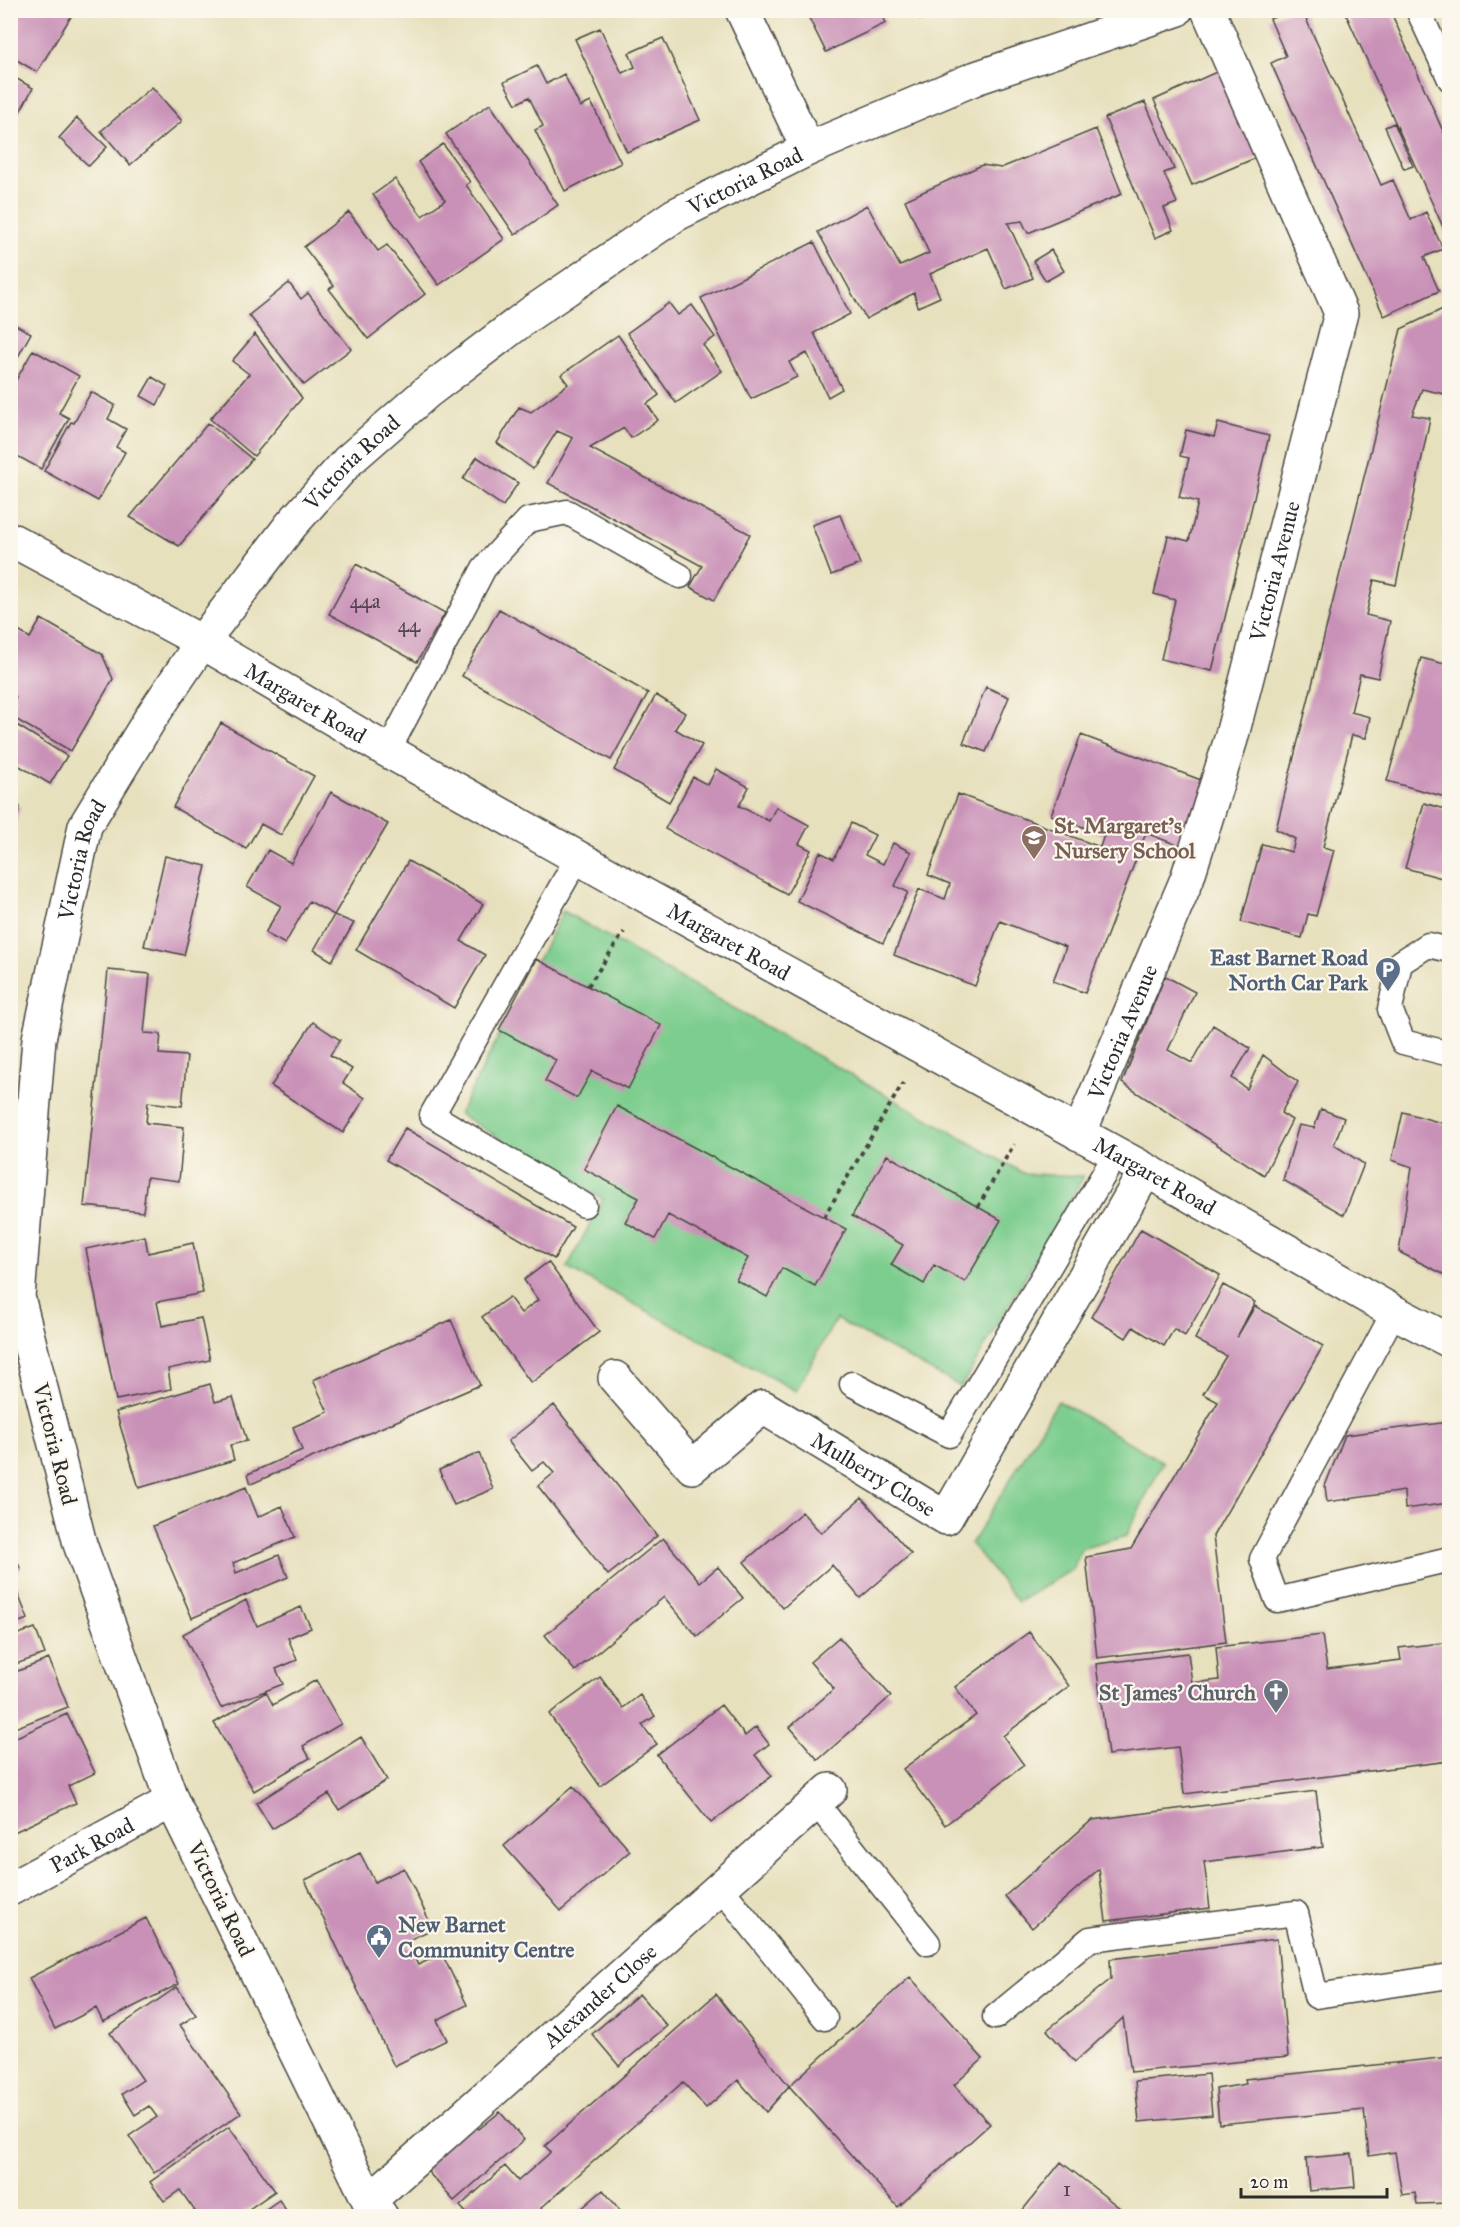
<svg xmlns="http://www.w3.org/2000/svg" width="1460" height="2227" viewBox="0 0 1460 2227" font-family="'IM FELL Great Primer',serif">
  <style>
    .green { fill: #7dcd8e; stroke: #547c5c; stroke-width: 1.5 }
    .building { fill: #c991b7 }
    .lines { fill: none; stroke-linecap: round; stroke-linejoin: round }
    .lane-casing { stroke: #474641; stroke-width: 27 }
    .street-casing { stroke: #474641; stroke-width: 36 }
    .path { stroke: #474641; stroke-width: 4; stroke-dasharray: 4.5 4.5; stroke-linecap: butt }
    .lane { stroke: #fff; stroke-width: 24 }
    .street { stroke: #fff; stroke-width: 33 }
    .labels { text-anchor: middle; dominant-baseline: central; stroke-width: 4.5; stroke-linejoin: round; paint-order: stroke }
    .number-label { font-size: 20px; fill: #52444e }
    .street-label { font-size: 22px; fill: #2b2b2b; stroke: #fbf7ec }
    .education-label { font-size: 22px; font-weight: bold; fill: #785e54; stroke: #fbf7ec; text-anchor: start }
    .service-label { font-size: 22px; font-weight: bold; fill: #4e5e75; stroke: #fbf7ec; text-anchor: end }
    .worship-label { font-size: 22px; font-weight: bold; fill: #5b616d; stroke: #fbf7ec; text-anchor: end }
  </style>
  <rect width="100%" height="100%" fill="#fbf7ec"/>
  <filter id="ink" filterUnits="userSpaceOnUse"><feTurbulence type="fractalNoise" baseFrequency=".0167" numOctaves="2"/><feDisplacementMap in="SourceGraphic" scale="12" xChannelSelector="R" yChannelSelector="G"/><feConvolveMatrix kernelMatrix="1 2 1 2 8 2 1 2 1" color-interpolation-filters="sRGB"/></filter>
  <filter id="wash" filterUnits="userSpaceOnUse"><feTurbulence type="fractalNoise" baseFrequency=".008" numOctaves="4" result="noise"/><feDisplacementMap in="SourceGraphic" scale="24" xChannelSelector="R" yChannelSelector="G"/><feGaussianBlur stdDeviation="1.35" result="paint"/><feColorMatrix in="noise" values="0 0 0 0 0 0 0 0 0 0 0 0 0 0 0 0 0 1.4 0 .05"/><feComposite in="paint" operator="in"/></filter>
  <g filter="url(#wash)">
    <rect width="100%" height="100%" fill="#e7e0bd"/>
    <!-- green -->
    <path class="green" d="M 563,911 L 1025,1174 L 1084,1176 L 961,1387 L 836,1319 L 796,1391 L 567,1268 L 603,1199 L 459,1114 Z
      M 1058,1401 L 1163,1462 L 1126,1536 L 1081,1549 L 1073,1569 L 1018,1602 L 971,1544 Z"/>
    <g id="blocks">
      <!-- building -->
      <path class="building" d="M 10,10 L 75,10 L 37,72 L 10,56 Z
        M 805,10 L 880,10 L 886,23 L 826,52 Z
        M 916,10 L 942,10 L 920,20 Z
        M 1290,10 L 1302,10 L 1381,185 L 1393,180 L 1411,220 L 1426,212 L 1443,249 L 1424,257 L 1439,291 L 1384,316 L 1271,63 L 1286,56 L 1270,19 Z
        M 1344,10 L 1390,10 L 1449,145 L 1449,240 Z
        M 600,28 L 622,73 L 635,67 L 629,53 L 663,38 L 700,120 L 627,152 L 575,39 Z
        M 537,66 L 546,84 L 564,74 L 580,107 L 591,102 L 621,163 L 565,191 L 535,130 L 543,126 L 529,97 L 516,104 L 504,82 Z
        M 1223,69 L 1260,156 L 1192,185 L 1154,100 Z
        M 10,75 L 33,88 L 12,126 L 10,125 Z
        M 152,87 L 182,121 L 130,165 L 101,131 Z
        M 1145,102 L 1174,169 L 1164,173 L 1177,203 L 1164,208 L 1173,230 L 1155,238 L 1105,118 Z
        M 490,104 L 558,205 L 515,235 L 446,134 Z
        M 77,118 L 107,147 L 89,166 L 59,138 Z
        M 1394,123 L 1413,166 L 1404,169 L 1385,127 Z
        M 1096,129 L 1122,194 L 1028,233 L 1022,221 L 1008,223 L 1033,278 L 1006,289 L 988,248 L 930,274 L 940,297 L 918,307 L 914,293 L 866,319 L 818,232 L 867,205 L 900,266 L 929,253 L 905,200 L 982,165 L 1001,168 Z
        M 443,144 L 470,182 L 466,185 L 504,239 L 439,285 L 373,195 L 395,179 L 422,216 L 445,200 L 418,162 Z
        M 349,212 L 378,251 L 387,245 L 425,294 L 368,339 L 329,289 L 334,286 L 304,247 Z
        M 814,242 L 850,314 L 814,333 L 842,389 L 828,397 L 807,353 L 789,362 L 797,377 L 751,399 L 701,298 Z
        M 1051,250 L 1064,271 L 1046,281 L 1033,261 Z
        M 289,283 L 301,299 L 308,293 L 351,349 L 304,385 L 249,315 Z
        M 669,303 L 678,315 L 692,305 L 715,337 L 703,345 L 722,371 L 676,403 L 627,333 Z
        M 1449,306 L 1449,395 L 1422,389 L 1412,415 L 1430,418 L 1396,585 L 1374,580 L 1366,615 L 1390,621 L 1378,678 L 1360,674 L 1351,712 L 1370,717 L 1366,738 L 1352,735 L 1323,847 L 1334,850 L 1316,916 L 1308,914 L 1302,938 L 1241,922 L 1262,844 L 1292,852 L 1295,839 L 1276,829 L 1401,329 Z
        M 10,322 L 31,333 L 15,362 L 10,360 Z
        M 255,334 L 302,398 L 254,456 L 210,419 L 249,374 L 232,361 Z
        M 618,335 L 659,395 L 647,404 L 658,420 L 631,438 L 624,428 L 590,448 L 750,534 L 714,600 L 690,587 L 702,566 L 548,483 L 573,438 L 557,431 L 533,469 L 497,443 L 519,407 L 531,412 L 568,384 L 561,375 Z
        M 33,350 L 79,376 L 59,413 L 69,418 L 41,469 L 10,452 L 10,391 Z
        M 152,377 L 167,386 L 157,405 L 141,396 Z
        M 91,392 L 115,405 L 108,419 L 126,429 L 116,447 L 125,452 L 98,501 L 44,471 L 71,422 L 74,423 Z
        M 208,423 L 252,459 L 179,546 L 130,517 Z
        M 1218,423 L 1269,436 L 1212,671 L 1161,659 L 1175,600 L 1154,594 L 1168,536 L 1189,541 L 1198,502 L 1179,497 L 1189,458 L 1180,456 L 1186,430 L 1214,437 Z
        M 477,457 L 518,483 L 503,506 L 463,479 Z
        M 840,515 L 860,564 L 831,575 L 812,525 Z
        M 356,564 L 445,613 L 417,662 L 329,614 Z
        M 499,609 L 648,693 L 611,760 L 462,676 Z
        M 41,619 L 102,654 L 113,679 L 71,751 L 10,716 L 10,707 L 16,697 L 10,693 L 10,626 L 30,638 Z
        M 1421,658 L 1449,665 L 1449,798 L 1387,781 Z
        M 986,687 L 1009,697 L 986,752 L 963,743 Z
        M 656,695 L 685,713 L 675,729 L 702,745 L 669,802 L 614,770 Z
        M 10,721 L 67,756 L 50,784 L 18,765 L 10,778 Z
        M 221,723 L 314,776 L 281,835 L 261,824 L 246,849 L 173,807 Z
        M 1081,735 L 1209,783 L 1185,848 L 1146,833 L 1085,993 L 1053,981 L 1066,947 L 1000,921 L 975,986 L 894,955 L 919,889 L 945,899 L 950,884 L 928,875 L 958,794 L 1100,847 L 1104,835 L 1051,815 Z
        M 716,769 L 749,787 L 739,806 L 769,821 L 776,807 L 809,825 L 799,844 L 811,850 L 787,894 L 665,829 L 693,777 L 708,785 Z
        M 331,792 L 388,824 L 334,915 L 309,901 L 285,944 L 265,933 L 281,906 L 247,887 L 268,850 L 291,863 Z
        M 10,803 L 20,807 L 11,835 L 10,835 Z
        M 1424,803 L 1449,810 L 1449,880 L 1405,868 Z
        M 851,823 L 875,835 L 865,855 L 883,864 L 893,843 L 911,852 L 895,886 L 908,892 L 883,943 L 797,901 L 820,852 L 834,859 Z
        M 165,856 L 206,866 L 184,955 L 144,946 Z
        M 408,861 L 483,904 L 461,941 L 485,955 L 454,1008 L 356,950 Z
        M 334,915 L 354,923 L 332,961 L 314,950 Z
        M 536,959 L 661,1025 L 628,1089 L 592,1071 L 577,1098 L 545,1081 L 556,1060 L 499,1030 Z
        M 108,970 L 150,974 L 144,1033 L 161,1034 L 159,1054 L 187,1056 L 182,1106 L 148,1102 L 146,1123 L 184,1127 L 179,1181 L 147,1177 L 143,1212 L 84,1206 Z
        M 1165,976 L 1195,992 L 1168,1050 L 1192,1063 L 1213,1025 L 1250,1048 L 1232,1078 L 1247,1089 L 1263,1055 L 1298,1082 L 1281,1113 L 1292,1120 L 1264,1175 L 1122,1083 Z
        M 313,1022 L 340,1040 L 330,1055 L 352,1069 L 343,1083 L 365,1098 L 343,1133 L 271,1086 Z
        M 617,1106 L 846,1229 L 815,1286 L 782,1268 L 767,1297 L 736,1280 L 748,1258 L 668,1215 L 655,1239 L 625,1222 L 639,1198 L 584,1169 Z
        M 1321,1109 L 1344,1118 L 1334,1145 L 1364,1164 L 1344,1215 L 1283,1180 L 1299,1125 L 1314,1128 Z
        M 1403,1112 L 1449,1125 L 1449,1277 L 1399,1252 L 1412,1167 L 1392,1160 Z
        M 405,1128 L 573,1227 L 554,1259 L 386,1160 Z
        M 887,1155 L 1001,1220 L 965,1282 L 934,1265 L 924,1284 L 891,1265 L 903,1245 L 852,1216 Z
        M 1141,1229 L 1220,1275 L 1185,1336 L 1174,1329 L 1164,1346 L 1133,1327 L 1126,1338 L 1091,1317 Z
        M 145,1236 L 148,1253 L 193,1243 L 203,1293 L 157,1302 L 162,1326 L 201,1318 L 210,1360 L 168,1369 L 171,1389 L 116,1400 L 86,1249 Z
        M 548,1262 L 599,1332 L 531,1383 L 482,1317 L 509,1297 L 521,1313 L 538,1300 L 524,1280 Z
        M 1223,1285 L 1255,1302 L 1237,1337 L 1255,1306 L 1323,1346 L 1213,1536 L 1226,1642 L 1097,1658 L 1086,1557 L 1131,1549 L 1218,1402 L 1203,1394 L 1226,1356 L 1195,1339 Z
        M 451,1320 L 480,1385 L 251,1484 L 248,1474 L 302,1450 L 293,1427 L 328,1412 L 313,1380 Z
        M 210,1384 L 215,1402 L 233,1397 L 247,1441 L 230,1445 L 234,1460 L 139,1488 L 116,1412 Z
        M 554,1405 L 657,1536 L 608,1575 L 538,1486 L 554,1473 L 544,1462 L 532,1471 L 508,1441 Z
        M 1449,1422 L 1449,1503 L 1405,1509 L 1404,1491 L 1327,1502 L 1325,1486 L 1345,1435 Z
        M 479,1453 L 493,1489 L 454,1505 L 439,1470 Z
        M 246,1487 L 258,1517 L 282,1506 L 295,1537 L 233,1563 L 236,1573 L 279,1555 L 288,1577 L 192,1618 L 153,1526 Z
        M 862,1498 L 911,1554 L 860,1598 L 832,1565 L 783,1608 L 744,1562 L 802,1512 L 821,1533 Z
        M 663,1538 L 700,1582 L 718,1567 L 743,1598 L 697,1636 L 664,1597 L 575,1671 L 545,1635 Z
        M 10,1545 L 21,1570 L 10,1574 Z
        M 14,1584 L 28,1619 L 10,1625 L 10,1586 Z
        M 246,1600 L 257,1626 L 301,1607 L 311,1628 L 288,1638 L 297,1660 L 276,1669 L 283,1684 L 221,1708 L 183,1634 Z
        M 35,1628 L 45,1654 L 10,1666 L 10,1637 Z
        M 1029,1632 L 1069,1686 L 1003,1736 L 1024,1765 L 945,1825 L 903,1769 L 976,1715 L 955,1687 Z
        M 1322,1635 L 1327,1669 L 1401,1660 L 1399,1648 L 1449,1642 L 1449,1761 L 1184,1794 L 1178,1747 L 1108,1755 L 1096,1664 L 1188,1653 L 1192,1683 L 1219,1680 L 1216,1647 Z
        M 839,1637 L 891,1696 L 818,1760 L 790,1727 L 834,1689 L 810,1662 Z
        M 49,1659 L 68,1707 L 10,1730 L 10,1674 Z
        M 600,1677 L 623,1708 L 640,1695 L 655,1716 L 642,1725 L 657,1744 L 600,1786 L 549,1714 Z
        M 316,1680 L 341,1724 L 303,1746 L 310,1758 L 254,1791 L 214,1723 L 266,1692 L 273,1705 Z
        M 721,1705 L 745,1736 L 756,1727 L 769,1744 L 755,1755 L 772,1776 L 711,1823 L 657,1755 Z
        M 67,1714 L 95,1773 L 68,1786 L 76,1803 L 10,1834 L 10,1740 Z
        M 361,1737 L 387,1780 L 339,1810 L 329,1794 L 272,1829 L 256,1803 Z
        M 573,1786 L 630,1851 L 561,1911 L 504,1846 Z
        M 1316,1791 L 1323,1847 L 1204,1862 L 1210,1908 L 1106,1921 L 1099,1869 L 1032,1928 L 1005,1896 L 1092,1820 Z
        M 360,1853 L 375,1882 L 404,1868 L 433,1929 L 406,1941 L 418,1965 L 442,1954 L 467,2005 L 437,2020 L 447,2040 L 394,2066 L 305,1880 Z
        M 146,1918 L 179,1984 L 103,2022 L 96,2008 L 55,2029 L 29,1978 Z
        M 1277,1939 L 1288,2057 L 1131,2072 L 1123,2018 L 1075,2062 L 1047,2030 L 1111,1979 L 1110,1959 Z
        M 910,1977 L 983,2059 L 954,2085 L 990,2124 L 898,2207 L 789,2086 L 766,2112 L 738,2080 L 706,2108 L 683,2082 L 541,2208 L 547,2216 L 469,2216 L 460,2206 L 505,2166 L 518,2181 L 551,2152 L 545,2146 L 716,1994 L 789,2086 Z
        M 177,1987 L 196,2015 L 180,2025 L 241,2113 L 154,2173 L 129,2136 L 157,2117 L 149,2106 L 135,2115 L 122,2094 L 143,2080 L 110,2033 Z
        M 639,1994 L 667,2026 L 619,2066 L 592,2034 Z
        M 1449,2057 L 1449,2203 L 1417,2204 L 1415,2193 L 1402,2195 L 1395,2152 L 1369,2156 L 1364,2110 L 1219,2124 L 1216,2089 L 1246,2084 L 1245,2079 Z
        M 1208,2074 L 1212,2115 L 1139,2122 L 1135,2081 Z
        M 500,2112 L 524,2140 L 454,2201 L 421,2164 L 471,2121 L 479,2129 Z
        M 229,2127 L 275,2191 L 239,2216 L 187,2216 L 195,2211 L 180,2190 L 164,2201 L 150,2182 Z
        M 1352,2154 L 1355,2187 L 1309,2191 L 1306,2158 Z
        M 1061,2162 L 1130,2216 L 1018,2216 Z
        M 603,2190 L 625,2216 L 573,2216 Z
        M 279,2200 L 290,2216 L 256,2216 Z"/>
    </g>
  </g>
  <g filter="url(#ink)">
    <use href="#blocks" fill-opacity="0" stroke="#474641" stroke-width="1.5"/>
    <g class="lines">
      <defs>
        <path id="lane" d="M 1418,10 L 1450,79
          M 388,751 L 484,568 L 528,520 L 567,512 L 680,576
          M 578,857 L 432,1115 L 584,1205
          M 1450,950 L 1428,945 L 1400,963 L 1390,1009 L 1403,1042 L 1450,1054
          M 1394,1312 L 1262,1559 L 1277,1600 L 1450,1559
          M 852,1384 L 949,1435 L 1116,1154
          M 816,1803 L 928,1943
          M 721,1888 L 825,2018
          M 995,2017 L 1090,1939 L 1296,1913 L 1316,1996 L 1450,1976"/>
        <g id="street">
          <path d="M 742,10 L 808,149"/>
          <path id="s1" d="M 10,539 L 202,642 L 388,751 L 648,897 L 1146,1170 L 1394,1312 L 1450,1341"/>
          <path id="s2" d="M 1079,1134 L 1187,879 L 1231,739 L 1341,313 L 1208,10"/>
          <path id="s3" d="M 615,1378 L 692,1467 L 763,1407 L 946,1518 L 1146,1170"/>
          <path id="s4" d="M 10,1889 L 172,1801"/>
          <path id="s5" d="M 369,2201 L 830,1790"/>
          <path id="s6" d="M 381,2216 L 369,2201 L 172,1801 L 80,1544 L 18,1297 L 39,1039 L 85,826 L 150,719 L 202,642 L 291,525 L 348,461 L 427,392 L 530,314 L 675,215 L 808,149 L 976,78 L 1176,10"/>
        </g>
      </defs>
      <!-- lane casing -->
      <use href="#lane" class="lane-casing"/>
      <!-- street casing -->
      <use href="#street" class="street-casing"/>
      <!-- path -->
      <path class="path" d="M 588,986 L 624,932
        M 978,1207 L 1014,1144
        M 824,1217 L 903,1083"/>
      <!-- lane -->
      <use href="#lane" class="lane"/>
      <!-- street -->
      <use href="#street" class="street"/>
    </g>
  </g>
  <!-- icons -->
  <defs>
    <symbol id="school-pin" viewBox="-11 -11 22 30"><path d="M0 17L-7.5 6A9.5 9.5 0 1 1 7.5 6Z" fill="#8d6e63" stroke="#fbf7ec"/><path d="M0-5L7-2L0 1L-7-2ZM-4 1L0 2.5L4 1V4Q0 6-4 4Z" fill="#fff"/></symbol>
    <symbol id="parking-pin" viewBox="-11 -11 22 30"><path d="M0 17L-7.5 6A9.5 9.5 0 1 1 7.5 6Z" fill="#5c6f8a" stroke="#fbf7ec"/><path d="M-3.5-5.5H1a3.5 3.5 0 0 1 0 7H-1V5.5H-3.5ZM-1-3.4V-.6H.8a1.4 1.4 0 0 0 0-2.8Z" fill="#fff"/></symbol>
    <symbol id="church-pin" viewBox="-11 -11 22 30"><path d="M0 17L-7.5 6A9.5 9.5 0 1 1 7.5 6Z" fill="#6b7280" stroke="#fbf7ec"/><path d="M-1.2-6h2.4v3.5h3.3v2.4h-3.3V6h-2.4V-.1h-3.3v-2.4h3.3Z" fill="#fff"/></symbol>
    <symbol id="civic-pin" viewBox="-11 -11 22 30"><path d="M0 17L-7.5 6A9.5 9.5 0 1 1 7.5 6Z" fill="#5c6f8a" stroke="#fbf7ec"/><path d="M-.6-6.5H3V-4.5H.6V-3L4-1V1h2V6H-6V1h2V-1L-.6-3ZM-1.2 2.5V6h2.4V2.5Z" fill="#fff"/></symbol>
  </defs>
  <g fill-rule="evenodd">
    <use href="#school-pin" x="1019" y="823" width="30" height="40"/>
    <use href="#parking-pin" x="1373" y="955" width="30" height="40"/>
    <use href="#church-pin" x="1261" y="1677" width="30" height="40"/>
    <use href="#civic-pin" x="364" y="1922" width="30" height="40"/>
  </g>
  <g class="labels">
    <!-- number labels -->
    <g class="number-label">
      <text x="365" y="601">44a</text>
      <text x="409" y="625">44</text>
      <text x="1067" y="2189">1</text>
    </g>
    <!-- street labels -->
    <g class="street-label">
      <text stroke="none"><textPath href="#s6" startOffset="2408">Victoria Road</textPath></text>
      <text stroke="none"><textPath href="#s6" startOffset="1922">Victoria Road</textPath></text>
      <text stroke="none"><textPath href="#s2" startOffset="597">Victoria Avenue</textPath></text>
      <text stroke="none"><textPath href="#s1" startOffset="338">Margaret Road</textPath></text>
      <text stroke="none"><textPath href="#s6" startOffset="1436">Victoria Road</textPath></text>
      <text stroke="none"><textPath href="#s1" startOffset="824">Margaret Road</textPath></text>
      <text stroke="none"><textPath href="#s2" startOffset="111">Victoria Avenue</textPath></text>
      <text stroke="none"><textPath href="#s1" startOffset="1310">Margaret Road</textPath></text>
      <text transform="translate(55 1444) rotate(76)">Victoria Road</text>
      <text stroke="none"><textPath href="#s3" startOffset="340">Mulberry Close</textPath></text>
      <text stroke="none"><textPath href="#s4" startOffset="93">Park Road</textPath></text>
      <text transform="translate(221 1899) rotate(64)">Victoria Road</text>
      <text stroke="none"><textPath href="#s5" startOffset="309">Alexander Close</textPath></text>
    </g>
    <!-- education labels -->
    <g class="education-label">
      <text x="1054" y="825">St. Margaret's<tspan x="1054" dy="25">Nursery School</tspan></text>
    </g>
    <!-- service labels -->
    <g class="service-label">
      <text x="1368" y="957">East Barnet Road<tspan x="1368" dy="25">North Car Park</tspan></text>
      <text x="398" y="1924" text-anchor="start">New Barnet<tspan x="398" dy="25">Community Centre</tspan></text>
    </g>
    <!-- worship labels -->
    <g class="worship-label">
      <text x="1256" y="1692">St James' Church</text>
    </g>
  </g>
  <!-- margin -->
  <rect width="1460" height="2227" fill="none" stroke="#fbf7ec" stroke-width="36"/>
  <!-- scale -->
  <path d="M1241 2188v9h146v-9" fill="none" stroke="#2b2b2b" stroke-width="3"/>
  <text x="1250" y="2188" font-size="18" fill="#2b2b2b" stroke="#fbf7ec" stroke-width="4.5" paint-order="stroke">20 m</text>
</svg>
